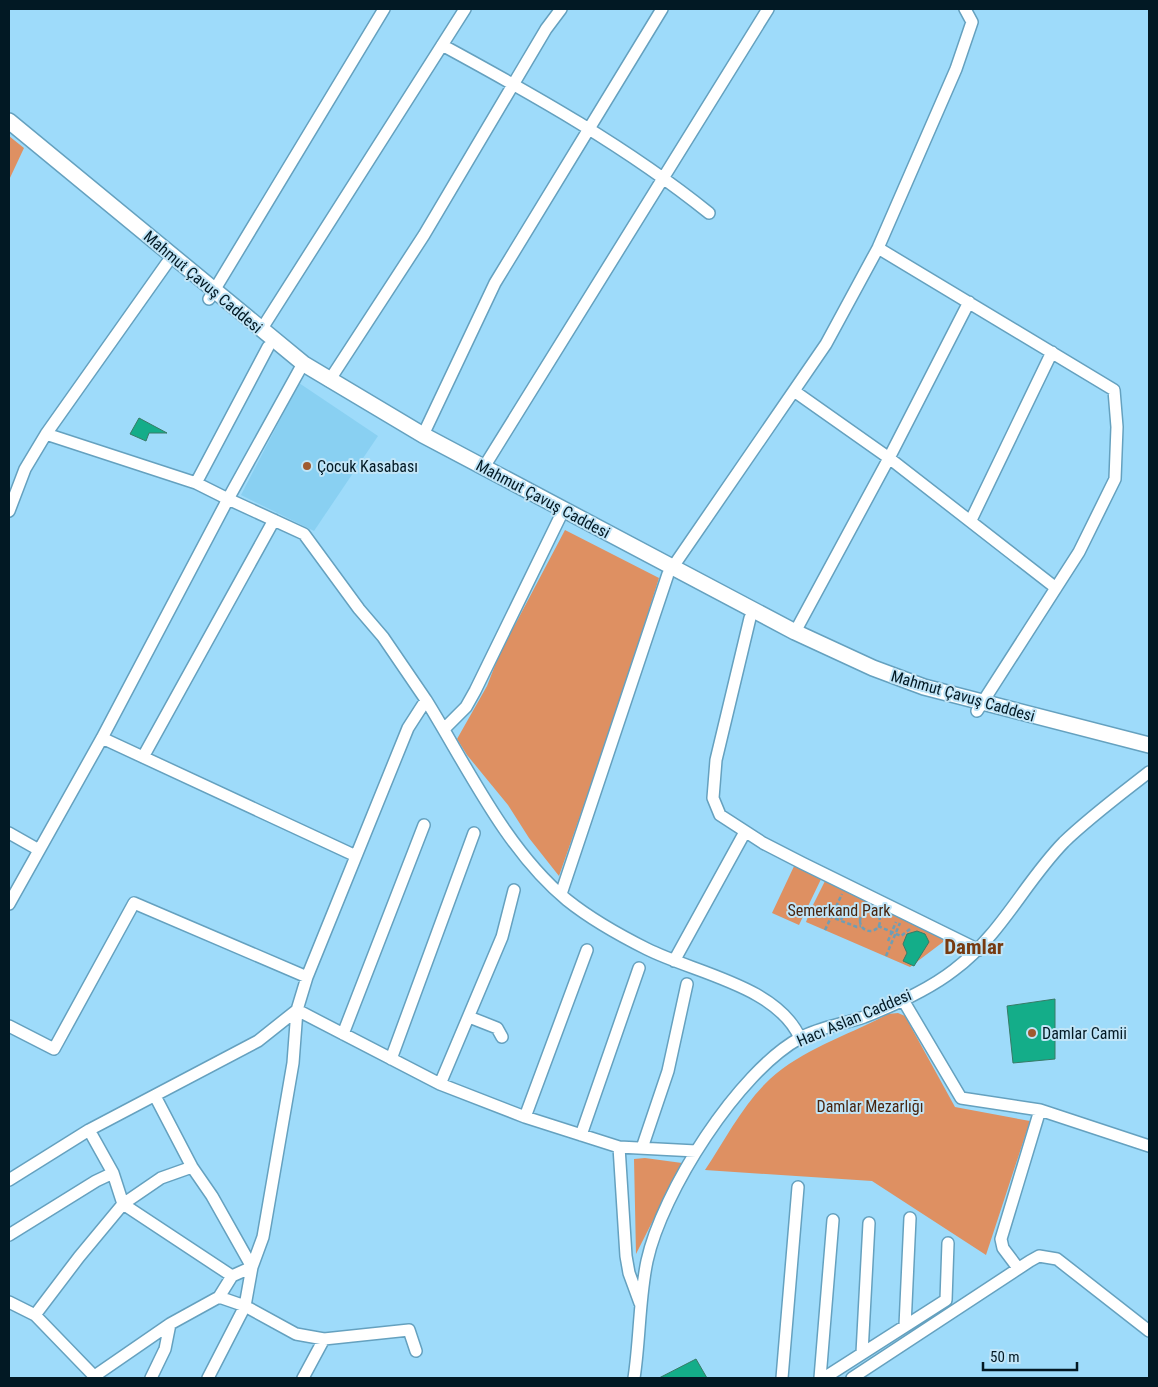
<svg xmlns="http://www.w3.org/2000/svg" width="1158" height="1387" viewBox="0 0 1158 1387" font-family="'Roboto Condensed',sans-serif">
  <style>
    .built { fill: #89d0f2 }
    .green { fill: #de9062 }
    .building { fill: #14ad89; stroke: #387b66 }
    .lines { fill: none; stroke-linecap: round; stroke-linejoin: round }
    .street-casing { stroke: #65a1bf; stroke-width: 14 }
    .secondary-casing { stroke: #65a1bf; stroke-width: 18 }
    .path { stroke: #6d9eb6; stroke-width: 2.5; stroke-dasharray: 4 2.5; stroke-linecap: butt }
    .street { stroke: #fff; stroke-width: 11 }
    .secondary { stroke: #fff; stroke-width: 15 }
    .poi-dot { fill: #a05a2f; stroke: #c1e5f7; stroke-width: 2 }
    .labels { text-anchor: middle; dominant-baseline: central; stroke-width: 4; stroke-linejoin: round; paint-order: stroke }
    .street-label { font-size: 16px; fill: #021924; stroke: #c1e5f7 }
    .poi-label { font-size: 16px; fill: #021924; stroke: #c1e5f7; text-anchor: start }
    .park-label { font-size: 16px; fill: #48250f; stroke: #c1e5f7 }
    .district-label { font-size: 21px; font-weight: bold; fill: #773a10; stroke: #c1e5f7 }
  </style>
  <rect width="100%" height="100%" fill="#9edbfa"/>
  <!-- built -->
  <path class="built" d="M 299,383 L 378,436 L 314,531 L 241,495 Z"/>
  <!-- green -->
  <path class="green" d="M 9,136 L 24,148 L 9,180 Z
    M 565,530 L 659,578 L 621,699 L 559,876 L 529,838 L 508,805 L 467,755 L 457,739 L 487,686 L 499,655 Z
    M 796,862 L 823,875 L 799,925 L 772,913 Z
    M 827,877 L 943,934 L 943,942 L 910,967 L 806,922 L 811,909 Z
    M 898,1013 L 905,1016 L 955,1107 L 1030,1121 L 986,1255 L 872,1181 L 705,1170 C 725,1140 743,1104 770,1079 C 803,1049 849,1035 888,1014 Z
    M 645,1158 L 682,1163 L 636,1254 L 634,1159 Z"/>
  <!-- building -->
  <path class="building" d="M 139,418 L 167,433 L 149,433 L 146,441 L 130,434 Z
    M 917,931 L 925,934 L 929,942 L 914,966 L 903,961 L 907,953 L 903,944 L 907,934 Z
    M 1055,999 L 1055,1059 L 1013,1063 L 1007,1006 Z
    M 696,1359 L 707,1378 L 659,1378 Z"/>
  <g class="lines">
    <defs>
      <path id="street" d="M 442,45 C 534,95 627,147 709,213
        M 878,248 L 1114,390 L 1117,427 L 1115,479 L 1079,552 L 977,711
        M 209,299 L 384,9
        M 261,330 L 465,9
        M 300,369 L 228,499 L 304,534 L 359,609 L 383,637 L 426,700 L 408,728 L 307,977 L 297,1010 L 440,1084 L 525,1117 L 619,1147 L 696,1151
        M 329,381 L 424,235 L 546,29 L 561,9
        M 794,391 L 889,458 L 969,302
        M 46,434 L 167,263
        M 423,435 L 495,283 L 662,9
        M 484,467 L 768,9
        M 196,483 L 268,347
        M 9,511 L 25,469 L 46,434 L 196,483 L 228,499 L 102,738 L 9,904
        M 971,520 L 1052,352
        M 750,618 L 716,760 L 713,798 L 720,815 L 763,843 L 802,863 L 979,950
        M 795,632 L 889,458 L 1056,588
        M 426,700 C 467,766 506,850 567,900 C 592,920 619,935 647,949 C 695,973 777,986 800,1038
        M 444,729 L 466,707 L 475,691 L 560,517
        M 102,738 L 356,856
        M 143,757 L 274,520
        M 9,833 L 39,850
        M 561,894 L 668,574 L 826,344 L 878,248 L 956,69 L 972,22 L 965,9
        M 674,961 L 745,832
        M 903,1000 L 961,1098 L 1040,1110 L 1149,1146
        M 469,1017 L 497,1028 L 502,1037
        M 9,1026 L 54,1049 L 134,903 L 307,977
        M 343,1034 L 424,825
        M 391,1059 L 474,833
        M 440,1084 L 502,937 L 514,890
        M 155,1096 L 192,1167
        M 525,1117 L 587,950
        M 89,1130 L 258,1041 L 297,1010
        M 581,1135 L 639,968
        M 619,1147 L 626,1256 L 629,1273 L 640,1303
        M 642,1148 L 668,1071 L 687,984
        M 9,1180 L 89,1130 L 113,1173 L 123,1204 L 232,1276
        M 9,1235 L 96,1181 L 113,1173
        M 1018,1268 L 1003,1248 L 1001,1239 L 1040,1110
        M 219,1297 L 245,1306 L 296,1334 L 324,1339 L 409,1330 L 416,1351
        M 9,1302 L 35,1315 L 96,1378
        M 35,1315 L 79,1257 L 123,1204 L 161,1178 L 192,1167 L 212,1196 L 252,1267 L 232,1276 L 219,1297 L 170,1324 L 96,1375
        M 905,1326 L 910,1218
        M 862,1353 L 869,1223
        M 151,1378 L 165,1349 L 170,1324
        M 208,1378 L 245,1306 L 252,1267 L 263,1237 L 293,1063 L 297,1010
        M 303,1378 L 324,1339
        M 634,1378 C 640,1339 639,1299 647,1261 C 662,1192 738,1072 800,1038 C 819,1027 844,1024 864,1017 C 892,1006 931,988 954,970 C 1002,934 1024,883 1064,842 C 1090,817 1121,794 1149,772
        M 782,1378 L 798,1187
        M 820,1378 L 833,1220
        M 824,1378 L 946,1300 L 948,1243
        M 852,1378 L 1030,1261 L 1039,1256 L 1057,1259 L 1149,1331"/>
      <path id="secondary" d="M 9,121 L 304,364 L 423,435 L 795,632 L 873,668 L 924,687 L 1149,745"/>
    </defs>
    <!-- street casing -->
    <use href="#street" class="street-casing"/>
    <!-- secondary casing -->
    <use href="#secondary" class="secondary-casing"/>
    <!-- path -->
    <path class="path" d="M 811,909 L 857,927 L 861,926
      M860 921a10 10 0 1 1 20 0a10 10 0 1 1-20 0Z
      M 841,920 L 847,906
      M 878,926 L 901,936 L 910,929
      M 825,930 L 842,894
      M 888,941 L 896,922
      M 886,956 L 900,923"/>
    <!-- street -->
    <use href="#street" class="street"/>
    <!-- secondary -->
    <use href="#secondary" class="secondary"/>
  </g>
  <!-- markers -->
  <g class="poi-dot">
    <circle cx="307" cy="466" r="5"/>
    <circle cx="1032" cy="1033" r="5"/>
  </g>
  <g class="labels">
    <!-- street labels -->
    <g class="street-label">
      <text transform="translate(203 282) rotate(40)">Mahmut Çavuş Caddesi</text>
      <text transform="translate(543 499) rotate(28)">Mahmut Çavuş Caddesi</text>
      <text transform="translate(963 696) rotate(16)">Mahmut Çavuş Caddesi</text>
      <text transform="translate(854 1018) rotate(-23)">Hacı Aslan Caddesi</text>
    </g>
    <!-- poi labels -->
    <g class="poi-label">
      <text x="317" y="466">Çocuk Kasabası</text>
      <text x="1042" y="1033">Damlar Camii</text>
    </g>
    <!-- park labels -->
    <g class="park-label">
      <text x="839" y="910">Semerkand Park</text>
      <text x="870" y="1106">Damlar Mezarlığı</text>
    </g>
    <!-- district labels -->
    <g class="district-label">
      <text x="974" y="947">Damlar</text>
    </g>
  </g>
  <!-- border -->
  <rect width="1158" height="1387" fill="none" stroke="#021924" stroke-width="20"/>
  <!-- scale -->
  <path d="M983 1362v8h94v-8" fill="none" stroke="#021924" stroke-width="2.5"/>
  <text x="990" y="1362" font-size="15" fill="#021924" stroke="#c1e5f7" stroke-width="4" paint-order="stroke">50 m</text>
</svg>
